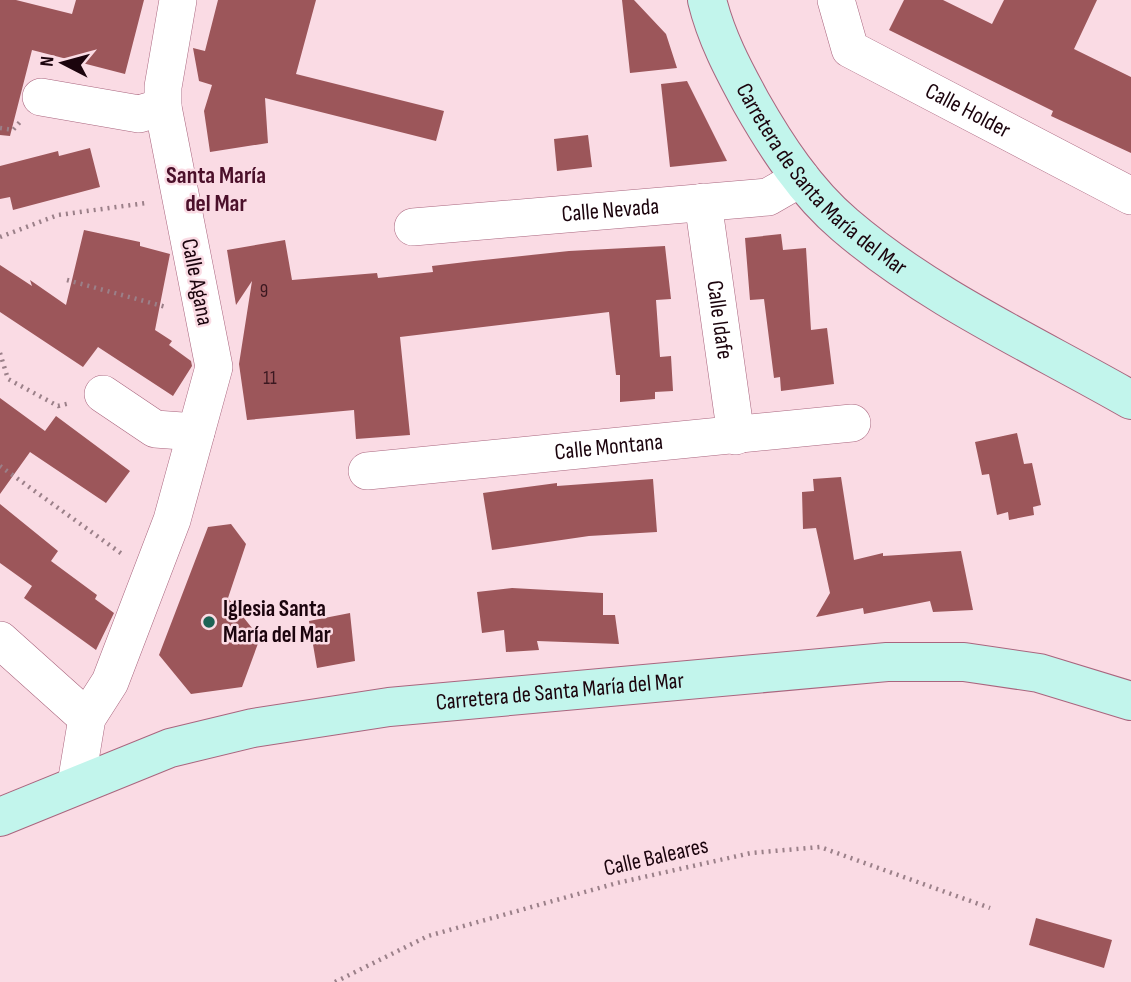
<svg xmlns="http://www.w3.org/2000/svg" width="1131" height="982" viewBox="0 0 1131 982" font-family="'Sofia Sans Condensed',sans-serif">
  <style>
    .building { fill: #9c565a }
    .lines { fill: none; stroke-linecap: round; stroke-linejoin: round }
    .street-casing { stroke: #a9657e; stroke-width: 38 }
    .secondary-casing { stroke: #a9657e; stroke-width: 40 }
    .path { stroke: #9b8089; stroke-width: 4.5; stroke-dasharray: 2 5; stroke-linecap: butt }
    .street { stroke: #fff; stroke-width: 37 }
    .secondary { stroke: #c2f5ec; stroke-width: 38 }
    .poi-dot { fill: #1d6355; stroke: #fadbe4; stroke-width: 2.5 }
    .labels { text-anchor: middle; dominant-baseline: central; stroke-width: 5; stroke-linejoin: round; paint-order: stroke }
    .number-label { font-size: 19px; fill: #3b1820 }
    .street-label { font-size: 23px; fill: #1b040d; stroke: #fadbe4 }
    .poi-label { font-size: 23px; font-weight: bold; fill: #1b040d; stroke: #fadbe4; text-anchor: start }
    .neighbourhood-label { font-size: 24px; font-weight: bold; fill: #4b102a; stroke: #fadbe4 }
  </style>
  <rect width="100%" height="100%" fill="#fadbe4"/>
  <!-- building -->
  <path class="building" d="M 0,0 L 16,0 L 72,14 L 76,0 L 144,0 L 125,74 L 32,50 L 10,136 L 0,135 Z
    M 218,0 L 316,0 L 296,74 L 444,111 L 436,141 L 265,98 L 268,143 L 210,152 L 204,111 L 212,85 L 199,81 L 193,48 L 205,51 Z
    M 622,0 L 634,0 L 666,34 L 677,68 L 630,73 Z
    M 904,0 L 943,0 L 992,24 L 1004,0 L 1097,0 L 1074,49 L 1131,77 L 1131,153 L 1051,116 L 1053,111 L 889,30 Z
    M 687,81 L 727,161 L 670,167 L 661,84 Z
    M 588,135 L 592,167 L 557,171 L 554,139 Z
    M 90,148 L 100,187 L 13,210 L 10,197 L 0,199 L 0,166 L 58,151 L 59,156 Z
    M 84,230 L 140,242 L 140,246 L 170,254 L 155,330 L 172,341 L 169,345 L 191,361 L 192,366 L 173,396 L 98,347 L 83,367 L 0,312 L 0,265 L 32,286 L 30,280 L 66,305 Z
    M 781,234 L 783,250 L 806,248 L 811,330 L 827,328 L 834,384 L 781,391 L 780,377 L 774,378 L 764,299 L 750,300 L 745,238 Z
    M 285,240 L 292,280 L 377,273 L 378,278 L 433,272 L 432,266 L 474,261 L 569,251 L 665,246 L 671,299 L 656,300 L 660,357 L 671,356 L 673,391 L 655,392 L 655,399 L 620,402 L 620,375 L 616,375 L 609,312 L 400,337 L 410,435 L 356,439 L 354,410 L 247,420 L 239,364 L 252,281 L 236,305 L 227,250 Z
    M 0,398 L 45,431 L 56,416 L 130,471 L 106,503 L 30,452 L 0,494 Z
    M 1017,433 L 1024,464 L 1032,463 L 1041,505 L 1033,507 L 1034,515 L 1009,520 L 1008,512 L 997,515 L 989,474 L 982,475 L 975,442 Z
    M 841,477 L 854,560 L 883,553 L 883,556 L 961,551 L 973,610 L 933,612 L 930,601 L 864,614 L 863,608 L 816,617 L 830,593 L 816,528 L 803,529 L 802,492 L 814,491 L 813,479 Z
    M 653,479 L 657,532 L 589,536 L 492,550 L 483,493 L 557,483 L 557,486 Z
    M 0,504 L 58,551 L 51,561 L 97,595 L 95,599 L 114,613 L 96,650 L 24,598 L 32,586 L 0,563 Z
    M 231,524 L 246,544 L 228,598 L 260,638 L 242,687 L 191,694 L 159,655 L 208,527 Z
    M 512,588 L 603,593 L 603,615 L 615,615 L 619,644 L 537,641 L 539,650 L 506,652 L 504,630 L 482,633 L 477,592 Z
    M 350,613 L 355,661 L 317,668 L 309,621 Z
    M 1036,918 L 1112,940 L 1104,968 L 1029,945 Z"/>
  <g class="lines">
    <defs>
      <g id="street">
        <path id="s1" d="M 836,0 L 850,49 L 1131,196"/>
        <path d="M 41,97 L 139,114 L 163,107"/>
        <path id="s2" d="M 703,202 L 736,436"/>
        <path id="s3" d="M 413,227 L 768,197 L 801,178"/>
        <path d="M 103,394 L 155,429 L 196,432"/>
        <path id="s4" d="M 367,471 L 852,423"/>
        <path d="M 0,640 L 87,718"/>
        <path d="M 76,784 L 87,718 L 110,682 L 172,520 L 214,367 L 163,107 L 163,87 L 178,0"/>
      </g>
      <g id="secondary">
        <path id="s5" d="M 707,0 C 716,37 733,69 751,102 C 776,146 806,192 845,225 C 929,297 1035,345 1131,400"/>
        <path id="s6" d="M 0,817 L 170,748 L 253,728 L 389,707 L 887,662 L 964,662 L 1039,673 L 1131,701"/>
      </g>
    </defs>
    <!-- street casing -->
    <use href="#street" class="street-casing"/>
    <!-- secondary casing -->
    <use href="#secondary" class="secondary-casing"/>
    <!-- path -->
    <path class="path" d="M 0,128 L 13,130 L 20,122
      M 0,237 L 58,215 L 146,203
      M 67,280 L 166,307
      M 0,353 L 8,379 L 58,406 L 70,403
      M 0,466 L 122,554
      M 335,982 L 428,936 L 617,883 L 751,853 L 820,847 L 990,908"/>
    <!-- street -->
    <use href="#street" class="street"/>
    <!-- secondary -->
    <use href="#secondary" class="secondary"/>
  </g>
  <!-- markers -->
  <circle class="poi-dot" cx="209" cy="622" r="7"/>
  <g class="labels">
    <!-- number labels -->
    <g class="number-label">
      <text x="264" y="291">9</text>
      <text x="270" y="378">11</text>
    </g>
    <!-- street labels -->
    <g class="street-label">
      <text stroke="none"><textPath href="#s1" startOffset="184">Calle Holder</textPath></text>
      <text stroke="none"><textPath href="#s5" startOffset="217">Carretera de Santa María del Mar</textPath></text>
      <text stroke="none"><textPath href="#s3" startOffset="198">Calle Nevada</textPath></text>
      <text transform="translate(197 282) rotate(79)">Calle Agana</text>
      <text stroke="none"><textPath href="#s2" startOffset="119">Calle Idafe</textPath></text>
      <text stroke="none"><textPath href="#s4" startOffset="243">Calle Montana</textPath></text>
      <text stroke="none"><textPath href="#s6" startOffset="578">Carretera de Santa María del Mar</textPath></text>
      <text transform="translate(656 857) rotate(-13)">Calle Baleares</text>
    </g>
    <!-- poi labels -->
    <g class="poi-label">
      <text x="223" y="609">Iglesia Santa<tspan x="223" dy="26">María del Mar</tspan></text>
    </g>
    <!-- neighbourhood labels -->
    <g class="neighbourhood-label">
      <text x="216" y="175">Santa María<tspan x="216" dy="28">del Mar</tspan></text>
    </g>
  </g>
  <!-- north arrow -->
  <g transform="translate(63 63) rotate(276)" stroke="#fadbe4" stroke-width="5" paint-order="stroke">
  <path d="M0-5L12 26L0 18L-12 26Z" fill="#1b040d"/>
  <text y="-10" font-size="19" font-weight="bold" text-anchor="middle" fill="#1b040d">N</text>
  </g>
</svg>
